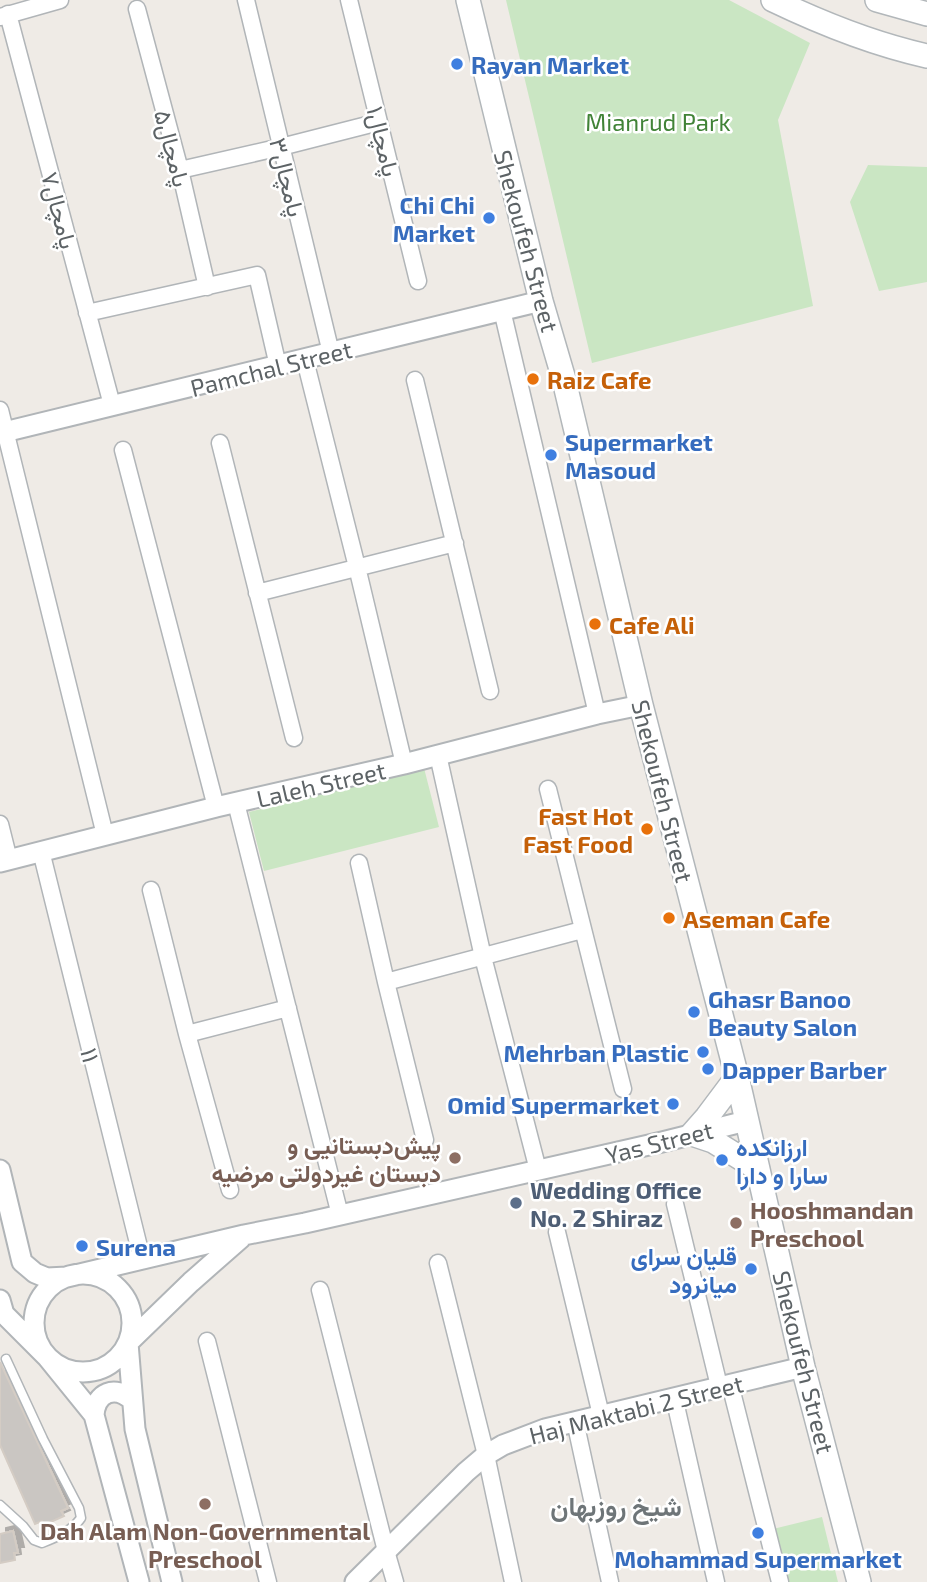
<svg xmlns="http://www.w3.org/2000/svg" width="927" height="1582" viewBox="0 0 927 1582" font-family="'Exo 2',Vazirmatn,sans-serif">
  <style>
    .green { fill: #cae6c3 }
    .building { fill: #cac6c2; stroke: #d4ccc4; stroke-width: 2; filter: url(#shadow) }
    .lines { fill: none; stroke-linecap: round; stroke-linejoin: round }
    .service-casing { stroke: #b1b5b8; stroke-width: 11 }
    .minor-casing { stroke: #b1b5b8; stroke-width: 19 }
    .tertiary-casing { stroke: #b1b5b8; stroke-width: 23 }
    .secondary-casing { stroke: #b2b7ba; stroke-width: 26 }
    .service { stroke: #fff; stroke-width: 8 }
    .minor { stroke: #fff; stroke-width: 16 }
    .tertiary { stroke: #fff; stroke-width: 19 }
    .secondary { stroke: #fff; stroke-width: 23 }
    .shop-dot { fill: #3f7fe0; stroke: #fff; stroke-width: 2.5 }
    .food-dot { fill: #e8710a; stroke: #fff; stroke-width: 2.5 }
    .education-dot { fill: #8d6e63; stroke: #fff; stroke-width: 2.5 }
    .service-dot { fill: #5c6f8a; stroke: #fff; stroke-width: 2.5 }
    .labels { text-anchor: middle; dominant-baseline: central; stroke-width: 5; stroke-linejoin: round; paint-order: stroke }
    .shop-label { font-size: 24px; font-weight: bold; fill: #366cbe; stroke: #fff; text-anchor: start }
    .park-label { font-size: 24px; fill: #418337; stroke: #fff }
    .street-label { font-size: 24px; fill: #5d6366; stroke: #fff }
    .food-label { font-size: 24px; font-weight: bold; fill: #c56008; stroke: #fff; text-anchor: start }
    .education-label { font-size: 24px; font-weight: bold; fill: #785e54; stroke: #fff; text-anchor: end }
    .service-label { font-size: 24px; font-weight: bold; fill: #4e5e75; stroke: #fff; text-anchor: start }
    .neighbourhood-label { font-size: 26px; font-weight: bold; fill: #6e7578; stroke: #fff }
  </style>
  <defs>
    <filter id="shadow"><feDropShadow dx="6" dy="-6" stdDeviation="0" flood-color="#0004"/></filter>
  </defs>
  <rect width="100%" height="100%" fill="#efebe6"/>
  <!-- green -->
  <path class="green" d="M 506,0 L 729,0 L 810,43 L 778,120 L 813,306 L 592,363 Z
    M 868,165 L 927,167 L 927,282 L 879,291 L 850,202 Z
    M 424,768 L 439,827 L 264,871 L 249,812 Z
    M 822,1517 L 838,1582 L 786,1582 L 773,1529 Z"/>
  <!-- building -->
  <path class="building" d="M 0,1362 L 68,1508 L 61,1511 L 64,1516 L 44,1525 L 42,1521 L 35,1524 L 0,1445 Z
    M 13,1531 L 18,1553 L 14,1553 L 15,1560 L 0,1563 L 0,1534 Z"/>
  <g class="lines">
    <defs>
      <path id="service" d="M 0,1505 L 23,1526 L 34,1540 L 42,1543 C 57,1537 72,1531 81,1518 L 79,1508 L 43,1439 L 6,1359"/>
      <path id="minor" d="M 246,0 L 331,353
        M 349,0 L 418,281
        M 137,9 L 180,170 L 207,287
        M 8,14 L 112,405
        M 0,17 L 60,0
        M 180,170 L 281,147 L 379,122
        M 502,310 L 597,714
        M 87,313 L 257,275 L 278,366
        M 305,360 L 357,567 L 404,764
        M 415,380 L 490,691
        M 0,410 L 105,835
        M 220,443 L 294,738
        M 123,450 L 216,807
        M 257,593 L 455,543
        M 438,755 L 483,957 L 538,1170
        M 548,789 L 623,1089
        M 236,803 L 340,1215
        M 0,824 L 9,860
        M 41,851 L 142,1259
        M 359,863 L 386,982 L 425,1140
        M 151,890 L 187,1034 L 230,1190
        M 386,982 L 582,930
        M 187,1034 L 288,1008
        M 675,1204 L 719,1386
        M 557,1232 L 601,1415
        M 438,1263 L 486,1455 L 513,1582
        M 320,1290 L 386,1551 L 395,1582
        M 207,1341 L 268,1582
        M 730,1384 L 780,1582
        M 674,1397 L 716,1582
        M 575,1421 L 610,1582"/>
      <path id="tertiary" d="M 0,433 L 541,301
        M 0,862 L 216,807 L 404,764 L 597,714 L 641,705
        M 0,1170 L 22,1262 L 35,1273 L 47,1278 L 67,1277 L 244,1235 L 305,1223 L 662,1142 L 746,1121
        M34 1323a49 49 0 1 1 98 0a49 49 0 1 1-98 0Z
        M 0,1300 L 4,1314 L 47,1357 L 94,1415 L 139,1582
        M 94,1415 C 96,1392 115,1385 132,1400
        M 172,1582 L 135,1429 L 128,1343 L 191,1282 L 241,1238
        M 355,1582 L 466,1472 L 486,1455 L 503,1445 L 545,1429 L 803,1367"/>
      <path id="secondary" d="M 468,0 L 541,301 L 563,376 L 641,705 L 737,1077 L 803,1367 L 859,1582
        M 773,0 C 823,24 873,44 927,56
        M 877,0 L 927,14
        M 737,1077 L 707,1117 L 692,1134 L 713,1141 L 758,1169"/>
    </defs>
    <!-- service casing -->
    <use href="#service" class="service-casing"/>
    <!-- minor casing -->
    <use href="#minor" class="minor-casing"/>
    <!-- tertiary casing -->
    <use href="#tertiary" class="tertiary-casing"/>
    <!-- secondary casing -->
    <use href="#secondary" class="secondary-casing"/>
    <!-- service -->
    <use href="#service" class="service"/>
    <!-- minor -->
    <use href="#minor" class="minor"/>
    <!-- tertiary -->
    <use href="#tertiary" class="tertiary"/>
    <!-- secondary -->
    <use href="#secondary" class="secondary"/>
  </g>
  <!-- markers -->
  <g class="shop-dot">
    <circle cx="457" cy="64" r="7"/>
    <circle cx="489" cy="218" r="7"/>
    <circle cx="551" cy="455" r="7"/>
    <circle cx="694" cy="1012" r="7"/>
    <circle cx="703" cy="1052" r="7"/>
    <circle cx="708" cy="1069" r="7"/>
    <circle cx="673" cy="1104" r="7"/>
    <circle cx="722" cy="1160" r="7"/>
    <circle cx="82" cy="1246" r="7"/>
    <circle cx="751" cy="1269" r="7"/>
    <circle cx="758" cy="1533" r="7"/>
  </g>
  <g class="food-dot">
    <circle cx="533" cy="379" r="7"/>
    <circle cx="595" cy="624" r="7"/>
    <circle cx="647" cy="829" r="7"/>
    <circle cx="669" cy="918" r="7"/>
  </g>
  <g class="education-dot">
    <circle cx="455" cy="1158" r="7"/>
    <circle cx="736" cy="1223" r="7"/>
    <circle cx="205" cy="1504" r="7"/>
  </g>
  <circle class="service-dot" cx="516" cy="1203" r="7"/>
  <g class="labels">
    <!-- shop labels -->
    <g class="shop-label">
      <text x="471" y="64">Rayan Market</text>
      <text x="475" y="204" text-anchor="end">Chi Chi<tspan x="475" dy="28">Market</tspan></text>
      <text x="565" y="441">Supermarket<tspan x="565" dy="28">Masoud</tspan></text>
      <text x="708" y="998">Ghasr Banoo<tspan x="708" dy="28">Beauty Salon</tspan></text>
      <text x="689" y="1052" text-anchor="end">Mehrban Plastic</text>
      <text x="722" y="1069">Dapper Barber</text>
      <text x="659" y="1104" text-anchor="end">Omid Supermarket</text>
      <text x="736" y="1146">ارزانکده<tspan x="736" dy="28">سارا و دارا</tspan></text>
      <text x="96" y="1246">Surena</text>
      <text x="737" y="1255" text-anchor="end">قلیان سرای<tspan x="737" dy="28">میانرود</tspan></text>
      <text x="758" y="1558" text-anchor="middle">Mohammad Supermarket</text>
    </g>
    <!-- park labels -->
    <g class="park-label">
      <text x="658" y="121">Mianrud Park</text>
    </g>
    <!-- street labels -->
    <g class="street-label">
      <text transform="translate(384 141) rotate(76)">پامچال۱</text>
      <text transform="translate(173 148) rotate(75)">پامچال۵</text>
      <text transform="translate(288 177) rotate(76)">پامچال۳</text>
      <text transform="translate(60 210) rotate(75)">پامچال۷</text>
      <text transform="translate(527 241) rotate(75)">Shekoufeh Street</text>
      <text transform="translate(271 368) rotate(-14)">Pamchal Street</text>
      <text transform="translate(321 784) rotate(-13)">Laleh Street</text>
      <text transform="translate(663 791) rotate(76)">Shekoufeh Street</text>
      <text transform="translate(91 1055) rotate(76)">۱۱</text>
      <text transform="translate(659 1142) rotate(-14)">Yas Street</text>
      <text transform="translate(804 1362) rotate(76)">Shekoufeh Street</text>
      <text transform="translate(636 1409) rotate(-14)">Haj Maktabi 2 Street</text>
    </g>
    <!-- food labels -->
    <g class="food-label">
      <text x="547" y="379">Raiz Cafe</text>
      <text x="609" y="624">Cafe Ali</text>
      <text x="633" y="815" text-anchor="end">Fast Hot<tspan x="633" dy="28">Fast Food</tspan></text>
      <text x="683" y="918">Aseman Cafe</text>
    </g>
    <!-- education labels -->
    <g class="education-label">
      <text x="441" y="1144">پیش‌دبستانیی و<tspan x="441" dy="28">دبستان غیردولتی مرضیه</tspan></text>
      <text x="750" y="1209" text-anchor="start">Hooshmandan<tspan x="750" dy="28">Preschool</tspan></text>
      <text x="205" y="1530" text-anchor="middle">Dah Alam Non-Governmental<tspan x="205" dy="28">Preschool</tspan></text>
    </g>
    <!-- service labels -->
    <g class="service-label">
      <text x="530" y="1189">Wedding Office<tspan x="530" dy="28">No. 2 Shiraz</tspan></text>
    </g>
    <!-- neighbourhood labels -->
    <g class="neighbourhood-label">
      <text x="616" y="1505">شیخ روزبهان</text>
    </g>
  </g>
</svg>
